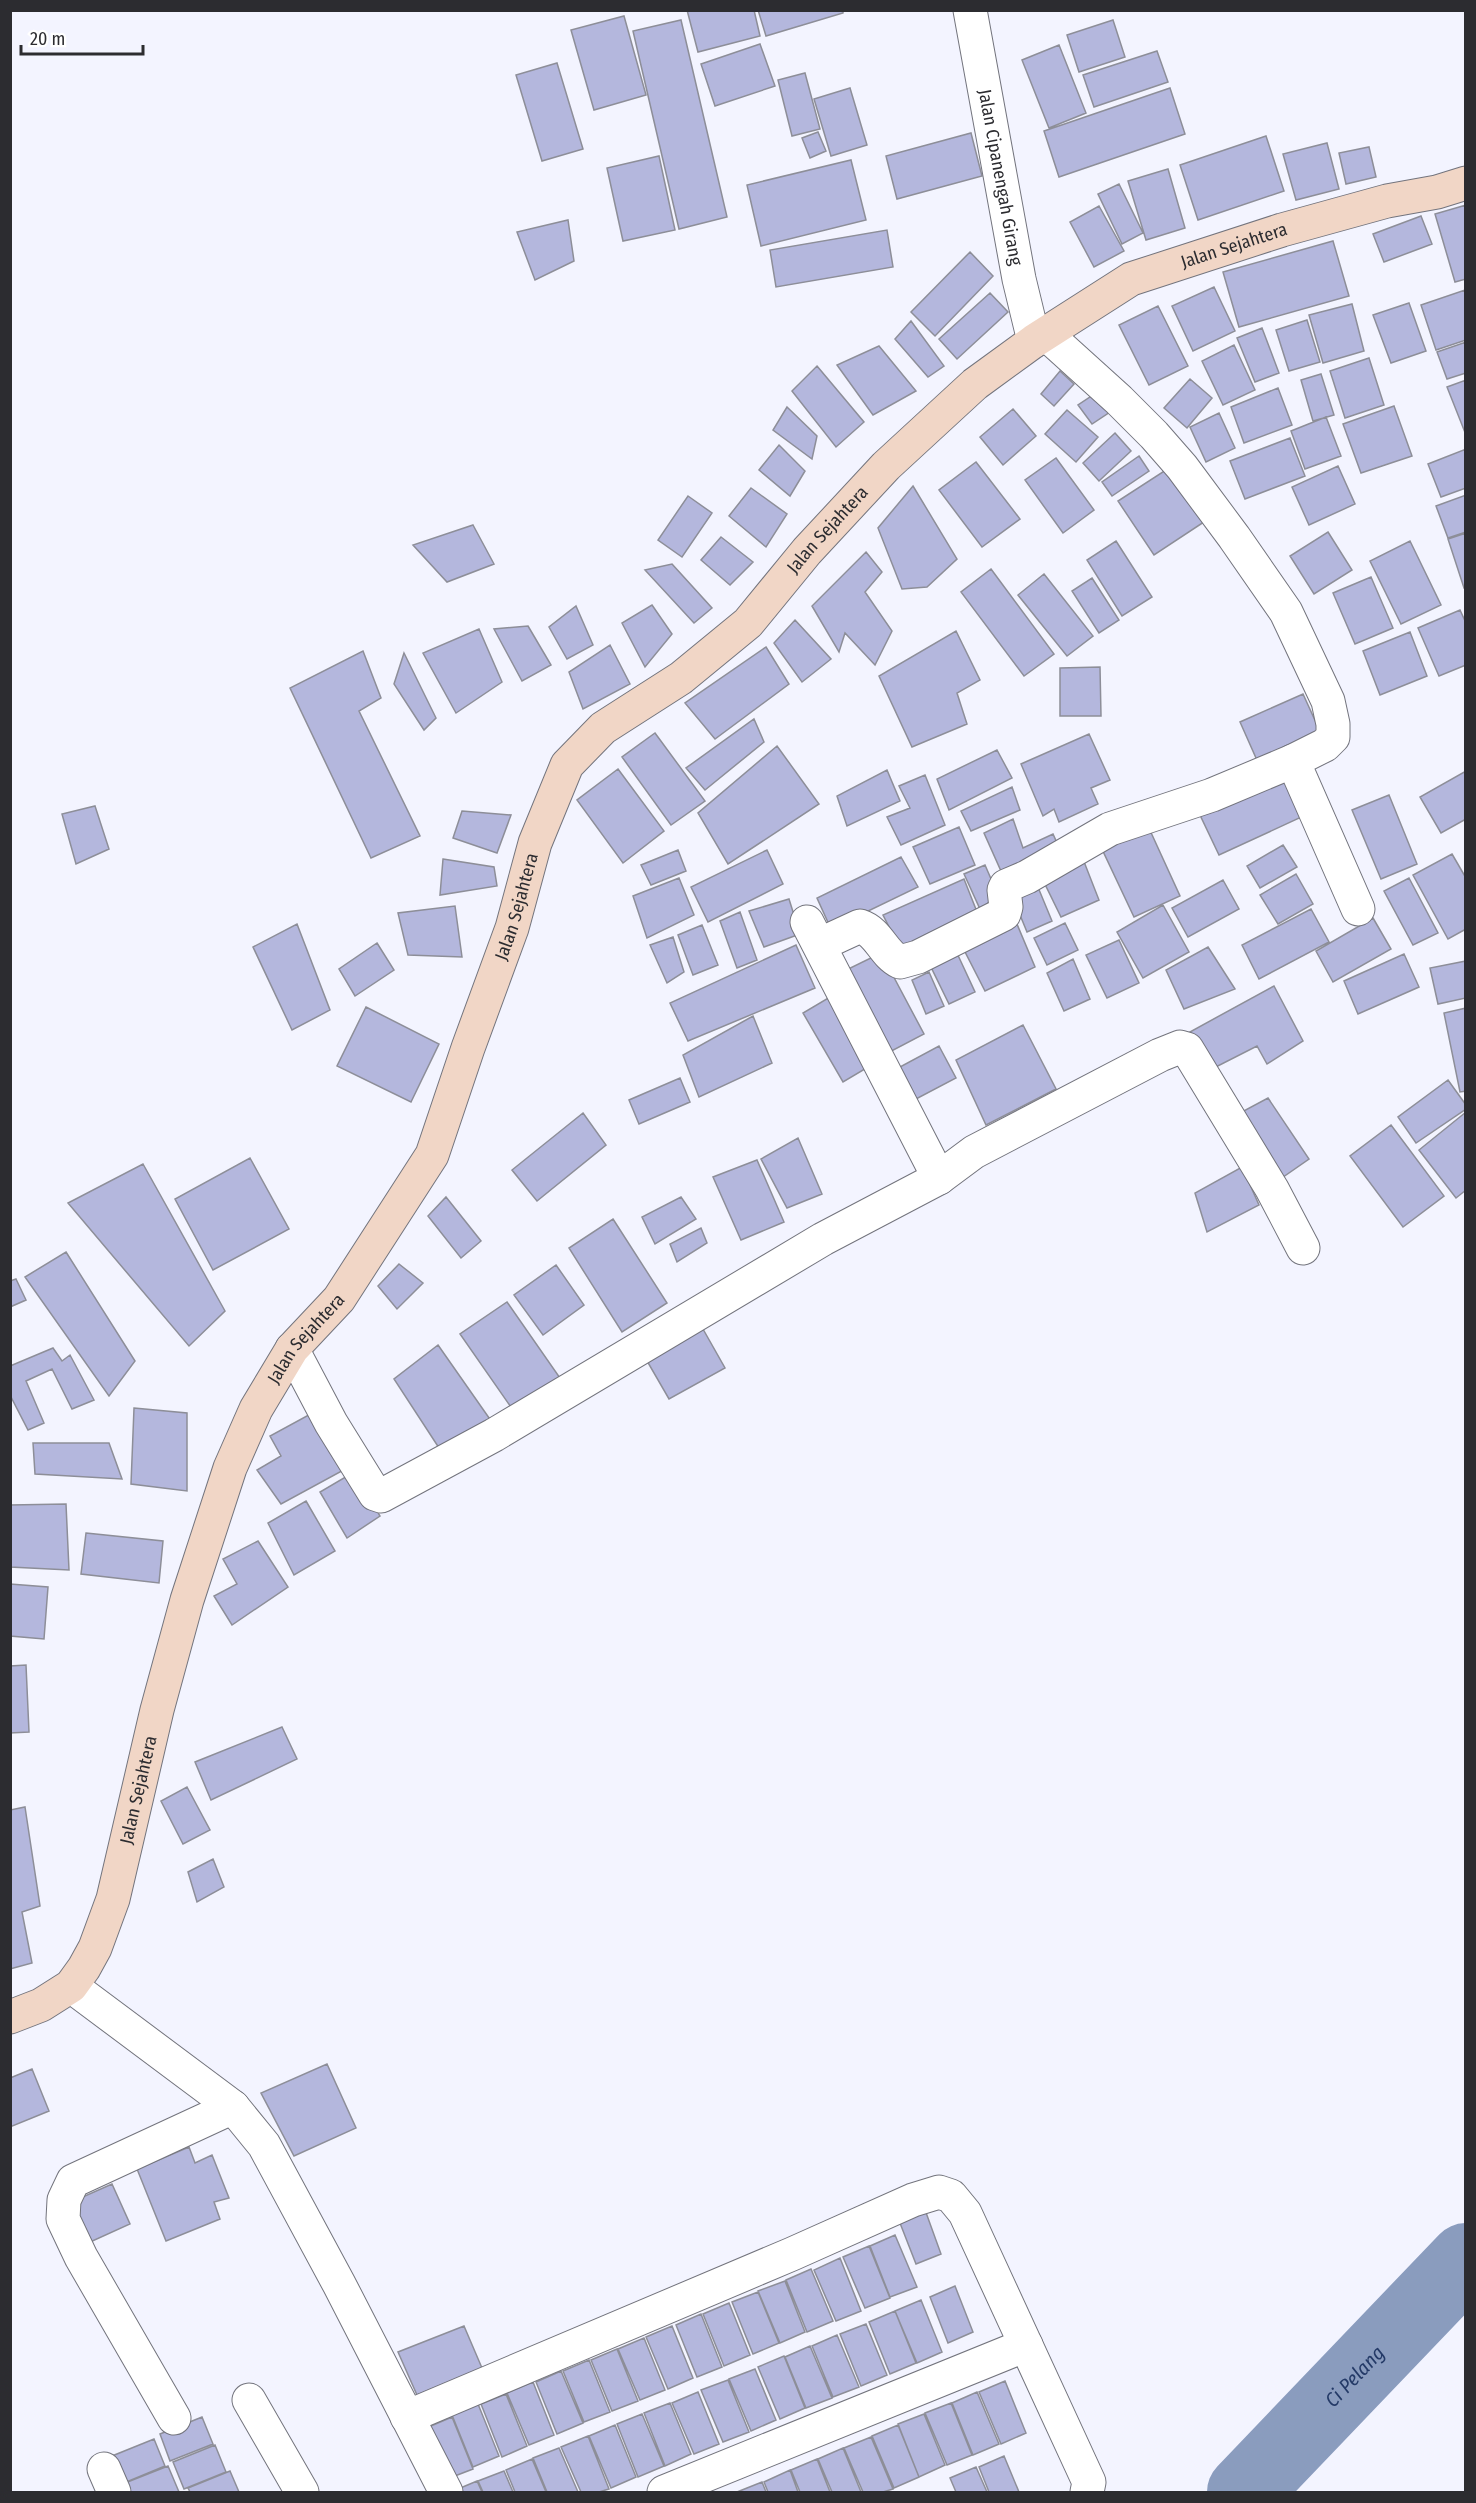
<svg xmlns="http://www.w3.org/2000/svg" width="1476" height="2503" viewBox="0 0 1476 2503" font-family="'Fira Sans Condensed',sans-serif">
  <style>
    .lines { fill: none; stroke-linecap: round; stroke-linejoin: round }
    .river { stroke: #8a9cbe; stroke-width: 74 }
    .building { fill: #b4b7dd; stroke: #8d8e98; stroke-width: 1.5 }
    .street-casing { stroke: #73747d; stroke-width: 35 }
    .secondary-casing { stroke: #73747d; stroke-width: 35 }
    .street { stroke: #fff; stroke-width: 33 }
    .secondary { stroke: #f1d6c6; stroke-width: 33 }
    .labels { text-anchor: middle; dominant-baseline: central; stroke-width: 4.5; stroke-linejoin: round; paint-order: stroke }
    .street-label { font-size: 18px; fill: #2c2c30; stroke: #fff }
    .water-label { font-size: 20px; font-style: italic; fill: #243a67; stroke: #fff }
  </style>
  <rect width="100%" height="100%" fill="#f3f4ff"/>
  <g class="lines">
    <!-- river -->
    <path class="river" id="s1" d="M 1244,2492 L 1466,2260"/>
  </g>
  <!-- building -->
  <path class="building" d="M 687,10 L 754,10 L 760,36 L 698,52 Z
    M 758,10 L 843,10 L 843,13 L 766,36 Z
    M 624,16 L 646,95 L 594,110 L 571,30 Z
    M 681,20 L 727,217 L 679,229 L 633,31 Z
    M 1113,20 L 1125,57 L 1079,72 L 1067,35 Z
    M 760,44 L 775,86 L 715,106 L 701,64 Z
    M 1059,45 L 1086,113 L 1049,128 L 1022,60 Z
    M 1157,51 L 1168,82 L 1094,107 L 1083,75 Z
    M 557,63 L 583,149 L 542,161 L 516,75 Z
    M 805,73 L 820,129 L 792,136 L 778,80 Z
    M 850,88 L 867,145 L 831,156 L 814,99 Z
    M 1170,88 L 1185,134 L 1059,177 L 1044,131 Z
    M 818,132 L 826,151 L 810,158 L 802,138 Z
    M 971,133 L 982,176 L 897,199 L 886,156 Z
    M 1266,136 L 1284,191 L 1198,220 L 1180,165 Z
    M 1327,143 L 1339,189 L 1296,200 L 1283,154 Z
    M 1369,147 L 1376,177 L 1346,184 L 1339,153 Z
    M 659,156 L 675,230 L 623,241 L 607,168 Z
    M 851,160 L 866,220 L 761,246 L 747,185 Z
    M 1168,169 L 1185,228 L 1146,240 L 1128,181 Z
    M 1119,184 L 1143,233 L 1122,244 L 1098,194 Z
    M 1466,205 L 1466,279 L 1455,282 L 1435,214 Z
    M 1099,206 L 1124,251 L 1094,267 L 1070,222 Z
    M 1421,216 L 1432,244 L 1384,262 L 1373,234 Z
    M 568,220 L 574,261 L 535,280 L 517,232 Z
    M 887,230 L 893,267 L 776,287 L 770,250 Z
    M 1333,241 L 1349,296 L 1239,327 L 1223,272 Z
    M 970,252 L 993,276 L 935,336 L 911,312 Z
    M 1214,287 L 1235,331 L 1193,351 L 1172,306 Z
    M 1465,290 L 1466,340 L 1436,350 L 1421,305 Z
    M 990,293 L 1008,312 L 957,359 L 939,339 Z
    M 1409,303 L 1426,351 L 1391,363 L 1373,315 Z
    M 1352,304 L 1364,351 L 1323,363 L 1309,315 Z
    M 1158,306 L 1188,366 L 1149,385 L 1119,325 Z
    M 1307,320 L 1320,362 L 1289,371 L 1276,330 Z
    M 911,321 L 944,366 L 928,377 L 895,339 Z
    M 1262,328 L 1279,373 L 1255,382 L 1237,338 Z
    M 1466,342 L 1466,373 L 1447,379 L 1437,352 Z
    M 1234,345 L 1255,390 L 1223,405 L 1202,361 Z
    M 879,346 L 916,391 L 873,415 L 837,365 Z
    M 1369,358 L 1384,405 L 1345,418 L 1330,371 Z
    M 817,366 L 864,422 L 836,447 L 792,391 Z
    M 1060,371 L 1074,384 L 1054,406 L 1041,394 Z
    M 1321,374 L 1334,415 L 1313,421 L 1301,380 Z
    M 1190,379 L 1212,398 L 1187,428 L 1164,408 Z
    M 1466,380 L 1466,435 L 1447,387 Z
    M 1278,388 L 1292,425 L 1244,443 L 1231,407 Z
    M 1102,389 L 1116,408 L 1092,424 L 1078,405 Z
    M 1394,406 L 1412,456 L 1361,473 L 1343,424 Z
    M 787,407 L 817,436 L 812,459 L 773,430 Z
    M 1013,409 L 1036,436 L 1003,465 L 980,437 Z
    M 1067,410 L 1098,437 L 1076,462 L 1045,434 Z
    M 1219,413 L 1235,448 L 1206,462 L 1190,427 Z
    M 1326,417 L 1341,456 L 1305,469 L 1291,431 Z
    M 1115,433 L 1131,451 L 1099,481 L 1083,463 Z
    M 1290,438 L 1305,476 L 1245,499 L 1230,461 Z
    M 779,445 L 805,471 L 790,496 L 759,470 Z
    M 1466,449 L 1466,488 L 1441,497 L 1428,464 Z
    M 1139,456 L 1149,471 L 1112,496 L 1102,482 Z
    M 1056,458 L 1094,510 L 1063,533 L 1025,480 Z
    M 976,462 L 1020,519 L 982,547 L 939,490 Z
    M 1172,466 L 1207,520 L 1154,555 L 1118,501 Z
    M 1338,466 L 1355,504 L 1309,525 L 1292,487 Z
    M 913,486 L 957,559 L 927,587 L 902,589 L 878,528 Z
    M 751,488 L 787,514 L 766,547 L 729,516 Z
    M 1466,495 L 1466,532 L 1448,538 L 1436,506 Z
    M 688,496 L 712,513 L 682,557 L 658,540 Z
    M 473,525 L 494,564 L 447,582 L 413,545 Z
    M 1328,532 L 1352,570 L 1314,594 L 1290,556 Z
    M 1466,533 L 1466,587 L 1464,588 L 1448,539 Z
    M 721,537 L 753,562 L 730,585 L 701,560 Z
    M 1116,541 L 1152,597 L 1122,616 L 1087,560 Z
    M 1410,541 L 1441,605 L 1401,624 L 1370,561 Z
    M 866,552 L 882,572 L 865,592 L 892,631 L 875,665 L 845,633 L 839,652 L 812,606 Z
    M 672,564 L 712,608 L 694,623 L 645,570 Z
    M 991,569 L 1054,654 L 1024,676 L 961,592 Z
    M 1044,574 L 1093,636 L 1067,656 L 1018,595 Z
    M 1371,577 L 1393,628 L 1355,644 L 1333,593 Z
    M 1092,578 L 1119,620 L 1099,633 L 1072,591 Z
    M 652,605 L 672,634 L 645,667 L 622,623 Z
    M 576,606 L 593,645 L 567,659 L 549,627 Z
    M 1460,610 L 1466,623 L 1466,665 L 1439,676 L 1418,628 Z
    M 795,620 L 831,659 L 802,682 L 774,643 Z
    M 528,626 L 551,665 L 522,681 L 494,629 Z
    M 479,629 L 502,682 L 456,713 L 423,653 Z
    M 956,631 L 980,680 L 957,693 L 967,724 L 912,747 L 879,676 Z
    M 1410,632 L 1427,676 L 1380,695 L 1363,651 Z
    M 610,645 L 630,684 L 583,709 L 569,672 Z
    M 766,647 L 789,684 L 715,739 L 685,703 Z
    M 363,651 L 381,698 L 359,711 L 420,836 L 371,858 L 290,688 Z
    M 404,653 L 436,718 L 424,730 L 394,684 Z
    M 1100,667 L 1101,716 L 1060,716 L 1060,668 Z
    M 1303,694 L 1323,738 L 1260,767 L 1240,722 Z
    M 754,719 L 764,742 L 705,790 L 686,768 Z
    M 655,733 L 705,801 L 671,825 L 622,757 Z
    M 1089,734 L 1110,780 L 1091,788 L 1098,804 L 1059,822 L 1054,809 L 1043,816 L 1021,764 Z
    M 777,746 L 819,804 L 728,864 L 698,813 Z
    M 997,750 L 1012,778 L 949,810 L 937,779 Z
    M 618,769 L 664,831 L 623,863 L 577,800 Z
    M 887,770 L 900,801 L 847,826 L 837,796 Z
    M 1466,771 L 1466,819 L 1441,833 L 1420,797 Z
    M 1290,773 L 1308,814 L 1219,855 L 1200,815 Z
    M 925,775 L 945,825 L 901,845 L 887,817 L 910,808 L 899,786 Z
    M 1012,787 L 1020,810 L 971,831 L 961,811 Z
    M 1389,795 L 1417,864 L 1381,879 L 1352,810 Z
    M 95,806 L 109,849 L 76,864 L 62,814 Z
    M 462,811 L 511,815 L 497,853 L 453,838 Z
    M 1013,819 L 1023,848 L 1053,834 L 1062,854 L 1005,880 L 984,833 Z
    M 1148,826 L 1180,896 L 1134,917 L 1101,847 Z
    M 959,827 L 975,865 L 930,884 L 913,847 Z
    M 1283,845 L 1297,867 L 1260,888 L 1247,866 Z
    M 678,850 L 686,871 L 651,885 L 641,865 Z
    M 767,850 L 783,884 L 708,922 L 691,887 Z
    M 1081,854 L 1099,900 L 1061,917 L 1040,874 Z
    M 1452,854 L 1466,878 L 1466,929 L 1448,939 L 1413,875 Z
    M 901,857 L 918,887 L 831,929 L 817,898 Z
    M 443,859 L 494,867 L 497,886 L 440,895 Z
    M 985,865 L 998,895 L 980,909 L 964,874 Z
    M 1296,874 L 1313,904 L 1278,924 L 1260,895 Z
    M 679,878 L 694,915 L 647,938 L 633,896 Z
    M 1409,878 L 1438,933 L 1413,945 L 1384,891 Z
    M 964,879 L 979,917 L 904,956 L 883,915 Z
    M 1035,880 L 1052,921 L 1027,932 L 1011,893 Z
    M 1223,880 L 1239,909 L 1188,937 L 1172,908 Z
    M 789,899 L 800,934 L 764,947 L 749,911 Z
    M 1163,905 L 1189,952 L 1143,978 L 1117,932 Z
    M 455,906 L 462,957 L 408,955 L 398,913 Z
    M 1311,909 L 1329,942 L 1259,979 L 1242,945 Z
    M 740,912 L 757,960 L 737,968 L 720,921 Z
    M 1014,917 L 1035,967 L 985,991 L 961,944 Z
    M 1373,918 L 1391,949 L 1333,982 L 1316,951 Z
    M 1065,923 L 1078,950 L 1047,965 L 1034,938 Z
    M 297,924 L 330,1010 L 292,1030 L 253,947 Z
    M 702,925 L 718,965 L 693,975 L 678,935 Z
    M 673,937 L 684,972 L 667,983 L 650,945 Z
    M 1119,940 L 1139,983 L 1107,998 L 1086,955 Z
    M 377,943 L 394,970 L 355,996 L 339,969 Z
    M 796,945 L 815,988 L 688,1041 L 670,1003 Z
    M 1208,947 L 1235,989 L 1184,1009 L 1166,970 Z
    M 956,951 L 975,992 L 949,1004 L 929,963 Z
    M 881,953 L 924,1034 L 882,1056 L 842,972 Z
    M 1404,954 L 1419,987 L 1358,1014 L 1344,981 Z
    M 1073,959 L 1090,999 L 1064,1011 L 1047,973 Z
    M 1466,961 L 1466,998 L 1438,1004 L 1430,968 Z
    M 929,972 L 944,1006 L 926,1014 L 912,980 Z
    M 1274,986 L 1303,1041 L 1267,1064 L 1257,1046 L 1208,1071 L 1188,1033 Z
    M 835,994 L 875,1063 L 843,1082 L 803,1013 Z
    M 366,1007 L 439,1044 L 411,1102 L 337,1066 Z
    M 1466,1008 L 1466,1091 L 1460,1092 L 1444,1013 Z
    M 753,1016 L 772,1063 L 699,1097 L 683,1055 Z
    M 1023,1025 L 1056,1089 L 986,1125 L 956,1060 Z
    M 939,1046 L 956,1078 L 916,1099 L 898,1068 Z
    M 680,1078 L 690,1102 L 639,1124 L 629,1100 Z
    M 1448,1080 L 1466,1105 L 1466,1109 L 1416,1143 L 1398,1117 Z
    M 1268,1098 L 1309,1159 L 1276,1182 L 1238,1114 Z
    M 1466,1112 L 1466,1190 L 1456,1198 L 1419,1150 Z
    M 583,1113 L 606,1145 L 537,1201 L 512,1170 Z
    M 1391,1125 L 1444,1196 L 1403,1227 L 1350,1156 Z
    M 798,1138 L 822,1194 L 787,1208 L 761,1159 Z
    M 250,1158 L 289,1229 L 213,1270 L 175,1199 Z
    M 757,1160 L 784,1222 L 741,1240 L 713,1177 Z
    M 143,1164 L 225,1311 L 189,1346 L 68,1203 Z
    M 1242,1167 L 1259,1205 L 1207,1232 L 1195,1193 Z
    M 446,1197 L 481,1241 L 461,1258 L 428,1216 Z
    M 681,1197 L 696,1219 L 655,1244 L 642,1217 Z
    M 613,1219 L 667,1303 L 622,1332 L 569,1248 Z
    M 701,1228 L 707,1243 L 677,1262 L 670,1244 Z
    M 66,1252 L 135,1361 L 109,1396 L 25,1277 Z
    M 399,1264 L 423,1283 L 397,1309 L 378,1286 Z
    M 556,1265 L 584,1305 L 543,1335 L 514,1295 Z
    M 16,1279 L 26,1300 L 10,1307 L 10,1281 Z
    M 507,1302 L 560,1378 L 513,1410 L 460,1334 Z
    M 699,1322 L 725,1368 L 669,1399 L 643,1354 Z
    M 438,1345 L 494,1425 L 441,1451 L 394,1379 Z
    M 53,1348 L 62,1361 L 70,1355 L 94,1400 L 72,1409 L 52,1369 L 26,1381 L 44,1423 L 28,1430 L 10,1395 L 10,1366 Z
    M 134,1408 L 187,1413 L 187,1491 L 131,1484 Z
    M 316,1411 L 351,1466 L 281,1504 L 257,1470 L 281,1456 L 270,1436 Z
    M 33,1443 L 109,1443 L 122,1479 L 35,1474 Z
    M 354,1472 L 380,1516 L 347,1538 L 320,1492 Z
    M 306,1501 L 335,1551 L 294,1575 L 268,1523 Z
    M 66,1504 L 69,1570 L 10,1567 L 10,1505 Z
    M 86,1533 L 163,1541 L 159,1583 L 81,1574 Z
    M 258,1541 L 288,1587 L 232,1625 L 214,1596 L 237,1584 L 223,1559 Z
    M 10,1584 L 48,1587 L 44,1639 L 10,1636 Z
    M 26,1665 L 29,1732 L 10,1733 L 10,1666 Z
    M 282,1727 L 297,1759 L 211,1800 L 195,1762 Z
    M 187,1787 L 210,1830 L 183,1844 L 161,1801 Z
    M 25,1807 L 40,1906 L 22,1912 L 32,1963 L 10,1969 L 10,1810 Z
    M 213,1859 L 224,1887 L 197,1902 L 188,1872 Z
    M 327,2064 L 356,2128 L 294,2156 L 261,2093 Z
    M 32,2069 L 49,2111 L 10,2127 L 10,2078 Z
    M 189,2147 L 195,2163 L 212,2155 L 229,2198 L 214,2202 L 220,2219 L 166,2241 L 137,2169 Z
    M 112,2184 L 130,2224 L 88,2243 L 69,2203 Z
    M 924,2207 L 941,2254 L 916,2264 L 898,2218 Z
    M 895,2235 L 917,2287 L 890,2297 L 870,2246 Z
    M 869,2246 L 890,2298 L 865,2308 L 843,2257 Z
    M 840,2258 L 861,2311 L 836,2321 L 814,2270 Z
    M 811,2269 L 833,2321 L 807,2332 L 786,2280 Z
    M 785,2281 L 805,2332 L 780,2343 L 758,2291 Z
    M 955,2286 L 973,2332 L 948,2343 L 930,2297 Z
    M 758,2292 L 779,2343 L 753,2354 L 732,2302 Z
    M 921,2300 L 942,2352 L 917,2363 L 895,2311 Z
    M 729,2303 L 750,2355 L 724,2366 L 703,2314 Z
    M 895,2311 L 916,2363 L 890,2374 L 869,2322 Z
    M 701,2314 L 722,2367 L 697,2377 L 676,2325 Z
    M 866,2324 L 887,2375 L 861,2386 L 840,2334 Z
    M 464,2326 L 482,2368 L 417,2395 L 398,2352 Z
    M 672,2326 L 693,2378 L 668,2389 L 646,2337 Z
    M 837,2335 L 859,2387 L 833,2397 L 812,2346 Z
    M 644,2338 L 665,2390 L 640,2400 L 618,2349 Z
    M 810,2346 L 832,2398 L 806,2408 L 785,2357 Z
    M 617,2349 L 638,2401 L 612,2411 L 591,2360 Z
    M 784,2356 L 805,2408 L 780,2419 L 758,2367 Z
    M 589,2360 L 610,2412 L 584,2422 L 563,2371 Z
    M 755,2369 L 776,2420 L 751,2431 L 729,2379 Z
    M 561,2371 L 583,2423 L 557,2434 L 536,2382 Z
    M 728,2380 L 749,2432 L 723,2442 L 701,2390 Z
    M 1005,2381 L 1026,2433 L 1001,2444 L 979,2392 Z
    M 533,2382 L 554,2435 L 529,2445 L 507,2393 Z
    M 698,2392 L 719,2444 L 694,2454 L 672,2403 Z
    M 977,2392 L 999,2444 L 973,2455 L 952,2403 Z
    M 506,2394 L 527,2446 L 502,2457 L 481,2404 Z
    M 670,2403 L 691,2454 L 665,2466 L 644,2413 Z
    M 951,2403 L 972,2455 L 947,2465 L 925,2413 Z
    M 478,2404 L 499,2456 L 473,2467 L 452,2415 Z
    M 642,2414 L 664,2466 L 638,2477 L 617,2424 Z
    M 924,2414 L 945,2465 L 919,2477 L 898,2424 Z
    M 202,2417 L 213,2444 L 170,2461 L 160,2434 Z
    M 452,2417 L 473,2469 L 447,2479 L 426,2428 Z
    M 615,2425 L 636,2477 L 611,2488 L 589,2436 Z
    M 898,2425 L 919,2477 L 894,2488 L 872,2436 Z
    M 588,2436 L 609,2489 L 599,2492 L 581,2492 L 561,2447 Z
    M 871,2437 L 893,2489 L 883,2492 L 863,2492 L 844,2448 Z
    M 154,2439 L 165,2466 L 124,2483 L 112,2456 Z
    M 215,2445 L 226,2472 L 184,2489 L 173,2462 Z
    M 559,2448 L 578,2492 L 547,2492 L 533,2458 Z
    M 843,2448 L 861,2492 L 832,2492 L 818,2459 Z
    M 1004,2456 L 1019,2492 L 989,2492 L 979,2467 Z
    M 532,2459 L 546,2492 L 515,2492 L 506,2470 Z
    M 817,2459 L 830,2492 L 800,2492 L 791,2470 Z
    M 168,2466 L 179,2492 L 129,2492 L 125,2483 Z
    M 976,2467 L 987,2492 L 956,2492 L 950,2478 Z
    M 790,2470 L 798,2492 L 768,2492 L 764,2482 Z
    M 230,2471 L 239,2492 L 190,2492 L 188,2488 Z
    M 504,2471 L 513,2492 L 483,2492 L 478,2481 Z
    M 477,2481 L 482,2492 L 459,2492 L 458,2489 Z
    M 762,2482 L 766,2492 L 737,2492 Z"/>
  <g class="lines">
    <defs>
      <g id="street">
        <path id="s2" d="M 970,10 L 1019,279 L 1034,341"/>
        <path d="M 1046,334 L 1119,400 L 1154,435 L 1182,467 L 1234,537 L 1286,612 L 1328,701 L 1333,724 L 1333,737 L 1325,745 L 1293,761 L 1358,909"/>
        <path d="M 807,922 L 939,1178"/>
        <path d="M 821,944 L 860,926 C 879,932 883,954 900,962 L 918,957 L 1004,914 L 1006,907 L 1004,890 L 1006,886 L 1027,877 L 1110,829 L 1212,795 L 1293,761"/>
        <path d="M 292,1349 L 331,1423 L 375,1494 L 381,1496 L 494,1435 L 823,1239 L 939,1178 L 974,1152 L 1160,1055 L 1180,1047 L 1187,1049 L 1272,1189 L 1303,1248"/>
        <path d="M 71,1986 L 233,2107 L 264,2145 L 339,2284 L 446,2492"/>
        <path d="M 249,2400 L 302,2492"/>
        <path d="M 407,2417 L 792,2254 L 913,2200 L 939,2192 L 951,2196 L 965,2213 L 1089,2482 L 1087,2492"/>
        <path d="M 174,2418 L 81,2257 L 63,2219 L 64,2200 L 73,2181 L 233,2107"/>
        <path d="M 104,2469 L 114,2492"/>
        <path d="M 664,2492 L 1026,2345"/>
      </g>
      <g id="secondary">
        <path id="s3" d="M 10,2017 L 41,2005 L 71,1986 L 84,1968 L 95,1948 L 113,1899 L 157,1710 L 187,1600 L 230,1468 L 256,1409 L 292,1349 L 339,1299 L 432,1155 L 468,1048 L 512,928 L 535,843 L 567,765 L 603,728 L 681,678 L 748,623 L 807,551 L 886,466 L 975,384 L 1034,341 L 1131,279 L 1282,230 L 1387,201 L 1437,192 L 1466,183"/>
      </g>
    </defs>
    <!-- street casing -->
    <use href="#street" class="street-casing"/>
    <!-- secondary casing -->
    <use href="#secondary" class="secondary-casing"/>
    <!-- street -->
    <use href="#street" class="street"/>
    <!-- secondary -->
    <use href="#secondary" class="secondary"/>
  </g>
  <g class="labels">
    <!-- street labels -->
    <g class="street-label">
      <text stroke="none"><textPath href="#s2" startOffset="170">Jalan Cipanengah Girang</textPath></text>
      <text stroke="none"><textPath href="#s3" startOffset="2258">Jalan Sejahtera</textPath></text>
      <text stroke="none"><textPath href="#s3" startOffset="1754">Jalan Sejahtera</textPath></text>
      <text stroke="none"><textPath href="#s3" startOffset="1250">Jalan Sejahtera</textPath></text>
      <text stroke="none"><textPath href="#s3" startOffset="764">Jalan Sejahtera</textPath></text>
      <text stroke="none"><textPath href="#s3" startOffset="278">Jalan Sejahtera</textPath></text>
    </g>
    <!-- water labels -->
    <g class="water-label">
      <text stroke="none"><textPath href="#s1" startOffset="160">Ci Pelang</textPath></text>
    </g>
  </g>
  <!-- border -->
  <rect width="1476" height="2503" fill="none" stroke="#2c2c30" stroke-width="24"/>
  <!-- scale -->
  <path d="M21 45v9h122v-9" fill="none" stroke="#2c2c30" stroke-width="3"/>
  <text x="30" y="45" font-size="18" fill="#2c2c30" stroke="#ffffff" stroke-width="4.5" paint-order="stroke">20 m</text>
</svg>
